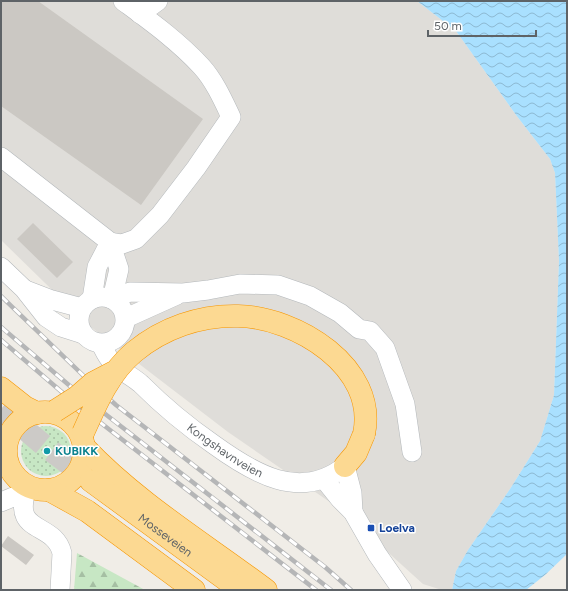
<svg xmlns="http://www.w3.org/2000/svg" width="568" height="591" viewBox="0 0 568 591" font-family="Figtree,sans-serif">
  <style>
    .industrial { fill: #dfddd9 }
    .grass { fill: url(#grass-dots) }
    .forest { fill: url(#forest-firs) }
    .water { fill: url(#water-waves) }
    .building { fill: #cbc8c3 }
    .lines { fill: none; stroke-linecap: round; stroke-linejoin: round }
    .highway-tunnel { stroke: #cccac7; stroke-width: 22; stroke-dasharray: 22 11; stroke-linecap: butt }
    .minor-casing { stroke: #b4b8bb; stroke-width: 20 }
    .highway-casing { stroke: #f69601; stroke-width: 23 }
    .minor { stroke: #fff; stroke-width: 19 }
    .highway { stroke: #fcd992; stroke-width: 22 }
    .rail-casing { stroke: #b5b6b7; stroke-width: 4.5 }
    .rail { stroke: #fff; stroke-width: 3; stroke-dasharray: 9; stroke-linecap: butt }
    .highway-bridge-casing { stroke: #f69601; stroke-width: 23; stroke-linecap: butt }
    .highway-bridge { stroke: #fcd992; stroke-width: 22 }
    .culture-dot { fill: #0f9aa8; stroke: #fff; stroke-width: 1.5 }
    .transit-dot { fill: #1a4fb4; stroke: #fff; stroke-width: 1.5 }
    .labels { text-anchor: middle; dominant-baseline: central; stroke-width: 3; stroke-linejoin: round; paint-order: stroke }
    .street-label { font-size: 12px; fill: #5e6367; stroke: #fff }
    .culture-label { font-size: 12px; font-weight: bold; fill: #0d838f; stroke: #fff; text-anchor: start }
    .transit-label { font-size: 12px; font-weight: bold; fill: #164399; stroke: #fff; text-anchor: start }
  </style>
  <defs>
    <pattern id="grass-dots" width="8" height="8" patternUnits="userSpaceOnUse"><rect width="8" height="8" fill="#c7e7c4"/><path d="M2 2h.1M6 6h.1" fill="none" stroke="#a5bfa3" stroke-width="1.8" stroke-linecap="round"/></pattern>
    <pattern id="forest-firs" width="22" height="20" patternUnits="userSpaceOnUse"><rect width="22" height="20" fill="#c7e7c4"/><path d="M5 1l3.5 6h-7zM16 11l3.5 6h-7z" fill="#a5bfa3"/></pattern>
    <pattern id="water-waves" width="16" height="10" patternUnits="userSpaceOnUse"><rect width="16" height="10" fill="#a9e0ff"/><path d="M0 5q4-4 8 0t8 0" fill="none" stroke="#8db9d2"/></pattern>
  </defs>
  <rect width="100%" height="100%" fill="#f0ede7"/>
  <!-- industrial -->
  <path class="industrial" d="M 1,1 L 417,1 L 456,31 L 516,115 L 550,159 L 555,173 L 559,261 L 554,395 L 540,441 L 510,489 L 468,550 L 456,571 L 452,590 L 442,590 L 423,584 L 340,509 L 228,432 L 87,324 L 1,240 Z"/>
  <!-- grass -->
  <path class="grass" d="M21 451a25 25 0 1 1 50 0a25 25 0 1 1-50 0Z"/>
  <!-- forest -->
  <path class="forest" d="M 77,553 L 145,590 L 74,590 Z"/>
  <!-- water -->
  <path class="water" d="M 417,1 L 567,1 L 567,554 L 545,575 L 526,590 L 452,590 L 456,571 L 468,550 L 510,489 L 540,441 L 554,395 L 559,261 L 555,173 L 550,159 L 516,115 L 456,31 Z"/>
  <!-- building -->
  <path class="building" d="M 1,1 L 38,1 L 203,119 L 141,205 L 1,106 Z
    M 33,223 L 73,262 L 57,278 L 17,239 Z
    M 8,536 L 34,555 L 26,565 L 1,546 Z"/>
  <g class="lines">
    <!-- highway-tunnel -->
    <path class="highway-tunnel" d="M 1,409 L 46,447 L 91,481"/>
    <defs>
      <g id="minor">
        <path d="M 140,14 L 158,1"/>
        <path d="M 1,157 L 110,242 L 122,244 L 136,239 L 160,215 L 196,168 L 231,117 C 223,100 214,80 201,66 C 178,41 150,21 123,1"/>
        <path d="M 110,242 L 119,269 L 112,299"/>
        <path d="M 1,267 L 24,289 L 46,317 L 61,327 L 83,334"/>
        <path d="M 26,290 L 52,300 L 82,308"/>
        <circle cx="102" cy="320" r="23"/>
        <path d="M 92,299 L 97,267 L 110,242"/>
        <path d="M 112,299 L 130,292 L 183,293 L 208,290 L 240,284 L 278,285 L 310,296 L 340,313 L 359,329 L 370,331 L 385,348 L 405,404 L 412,452"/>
        <path d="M 126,318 L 177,295"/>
        <path id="s1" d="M 101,344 C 104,350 107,357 112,362 C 120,371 132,376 141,384 C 163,406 187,426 213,444 C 253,473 300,502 345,466 L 352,493 L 353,512"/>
        <path d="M 324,479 L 340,499 L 353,512 L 377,554 L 402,590"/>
        <path d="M 28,486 C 9,536 54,520 62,553 L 60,590"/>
        <path d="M 1,502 L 13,497 L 23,499"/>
      </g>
      <g id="highway">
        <path d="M 1,388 L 25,407 L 37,413"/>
        <circle cx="45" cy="451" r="39"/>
        <path d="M 84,447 C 137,503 205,544 266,590"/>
        <path d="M 345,466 L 356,453 L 364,434"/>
        <path id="s2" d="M 91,481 L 240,590"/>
        <path d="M 49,490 L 87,511 L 194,590"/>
      </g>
    </defs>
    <!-- minor casing -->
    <use href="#minor" class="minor-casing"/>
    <!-- highway casing -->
    <use href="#highway" class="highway-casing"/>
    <!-- minor -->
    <use href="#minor" class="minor"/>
    <!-- highway -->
    <use href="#highway" class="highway"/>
    <defs>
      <path id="rail" d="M 1,296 L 89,381 L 116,405 L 325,567 L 351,590
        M 1,327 L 77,392 L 331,590
        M 1,340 L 70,399 L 316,590"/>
    </defs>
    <!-- rail casing -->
    <use href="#rail" class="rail-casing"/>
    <!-- rail -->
    <use href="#rail" class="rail"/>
    <defs>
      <path id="highway-bridge" d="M 55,411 L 77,397 L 93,383 L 114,372
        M 83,433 C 96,404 109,373 134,352 C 163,328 200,315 238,316 C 296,317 378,367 364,434"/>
    </defs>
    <!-- highway-bridge casing -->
    <use href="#highway-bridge" class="highway-bridge-casing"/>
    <!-- highway-bridge -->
    <use href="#highway-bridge" class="highway-bridge"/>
  </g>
  <!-- markers -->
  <circle class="culture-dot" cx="47" cy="451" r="4"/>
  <rect class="transit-dot" x="367" y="524" width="8" height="8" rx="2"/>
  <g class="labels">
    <!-- street labels -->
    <g class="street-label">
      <text stroke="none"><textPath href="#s1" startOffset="165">Kongshavnveien</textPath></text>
      <text stroke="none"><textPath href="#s2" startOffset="92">Mosseveien</textPath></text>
    </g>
    <!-- culture labels -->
    <g class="culture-label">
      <text x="55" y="451">KUBIKK</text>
    </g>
    <!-- transit labels -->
    <g class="transit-label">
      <text x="379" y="528">Loelva</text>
    </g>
  </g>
  <!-- border -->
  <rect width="568" height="591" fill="none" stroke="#5e6367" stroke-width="4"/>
  <!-- scale -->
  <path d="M428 30v6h108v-6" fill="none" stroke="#5e6367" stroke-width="2"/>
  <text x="434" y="30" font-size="12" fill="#5e6367" stroke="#ffffff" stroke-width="3" paint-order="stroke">50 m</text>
</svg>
